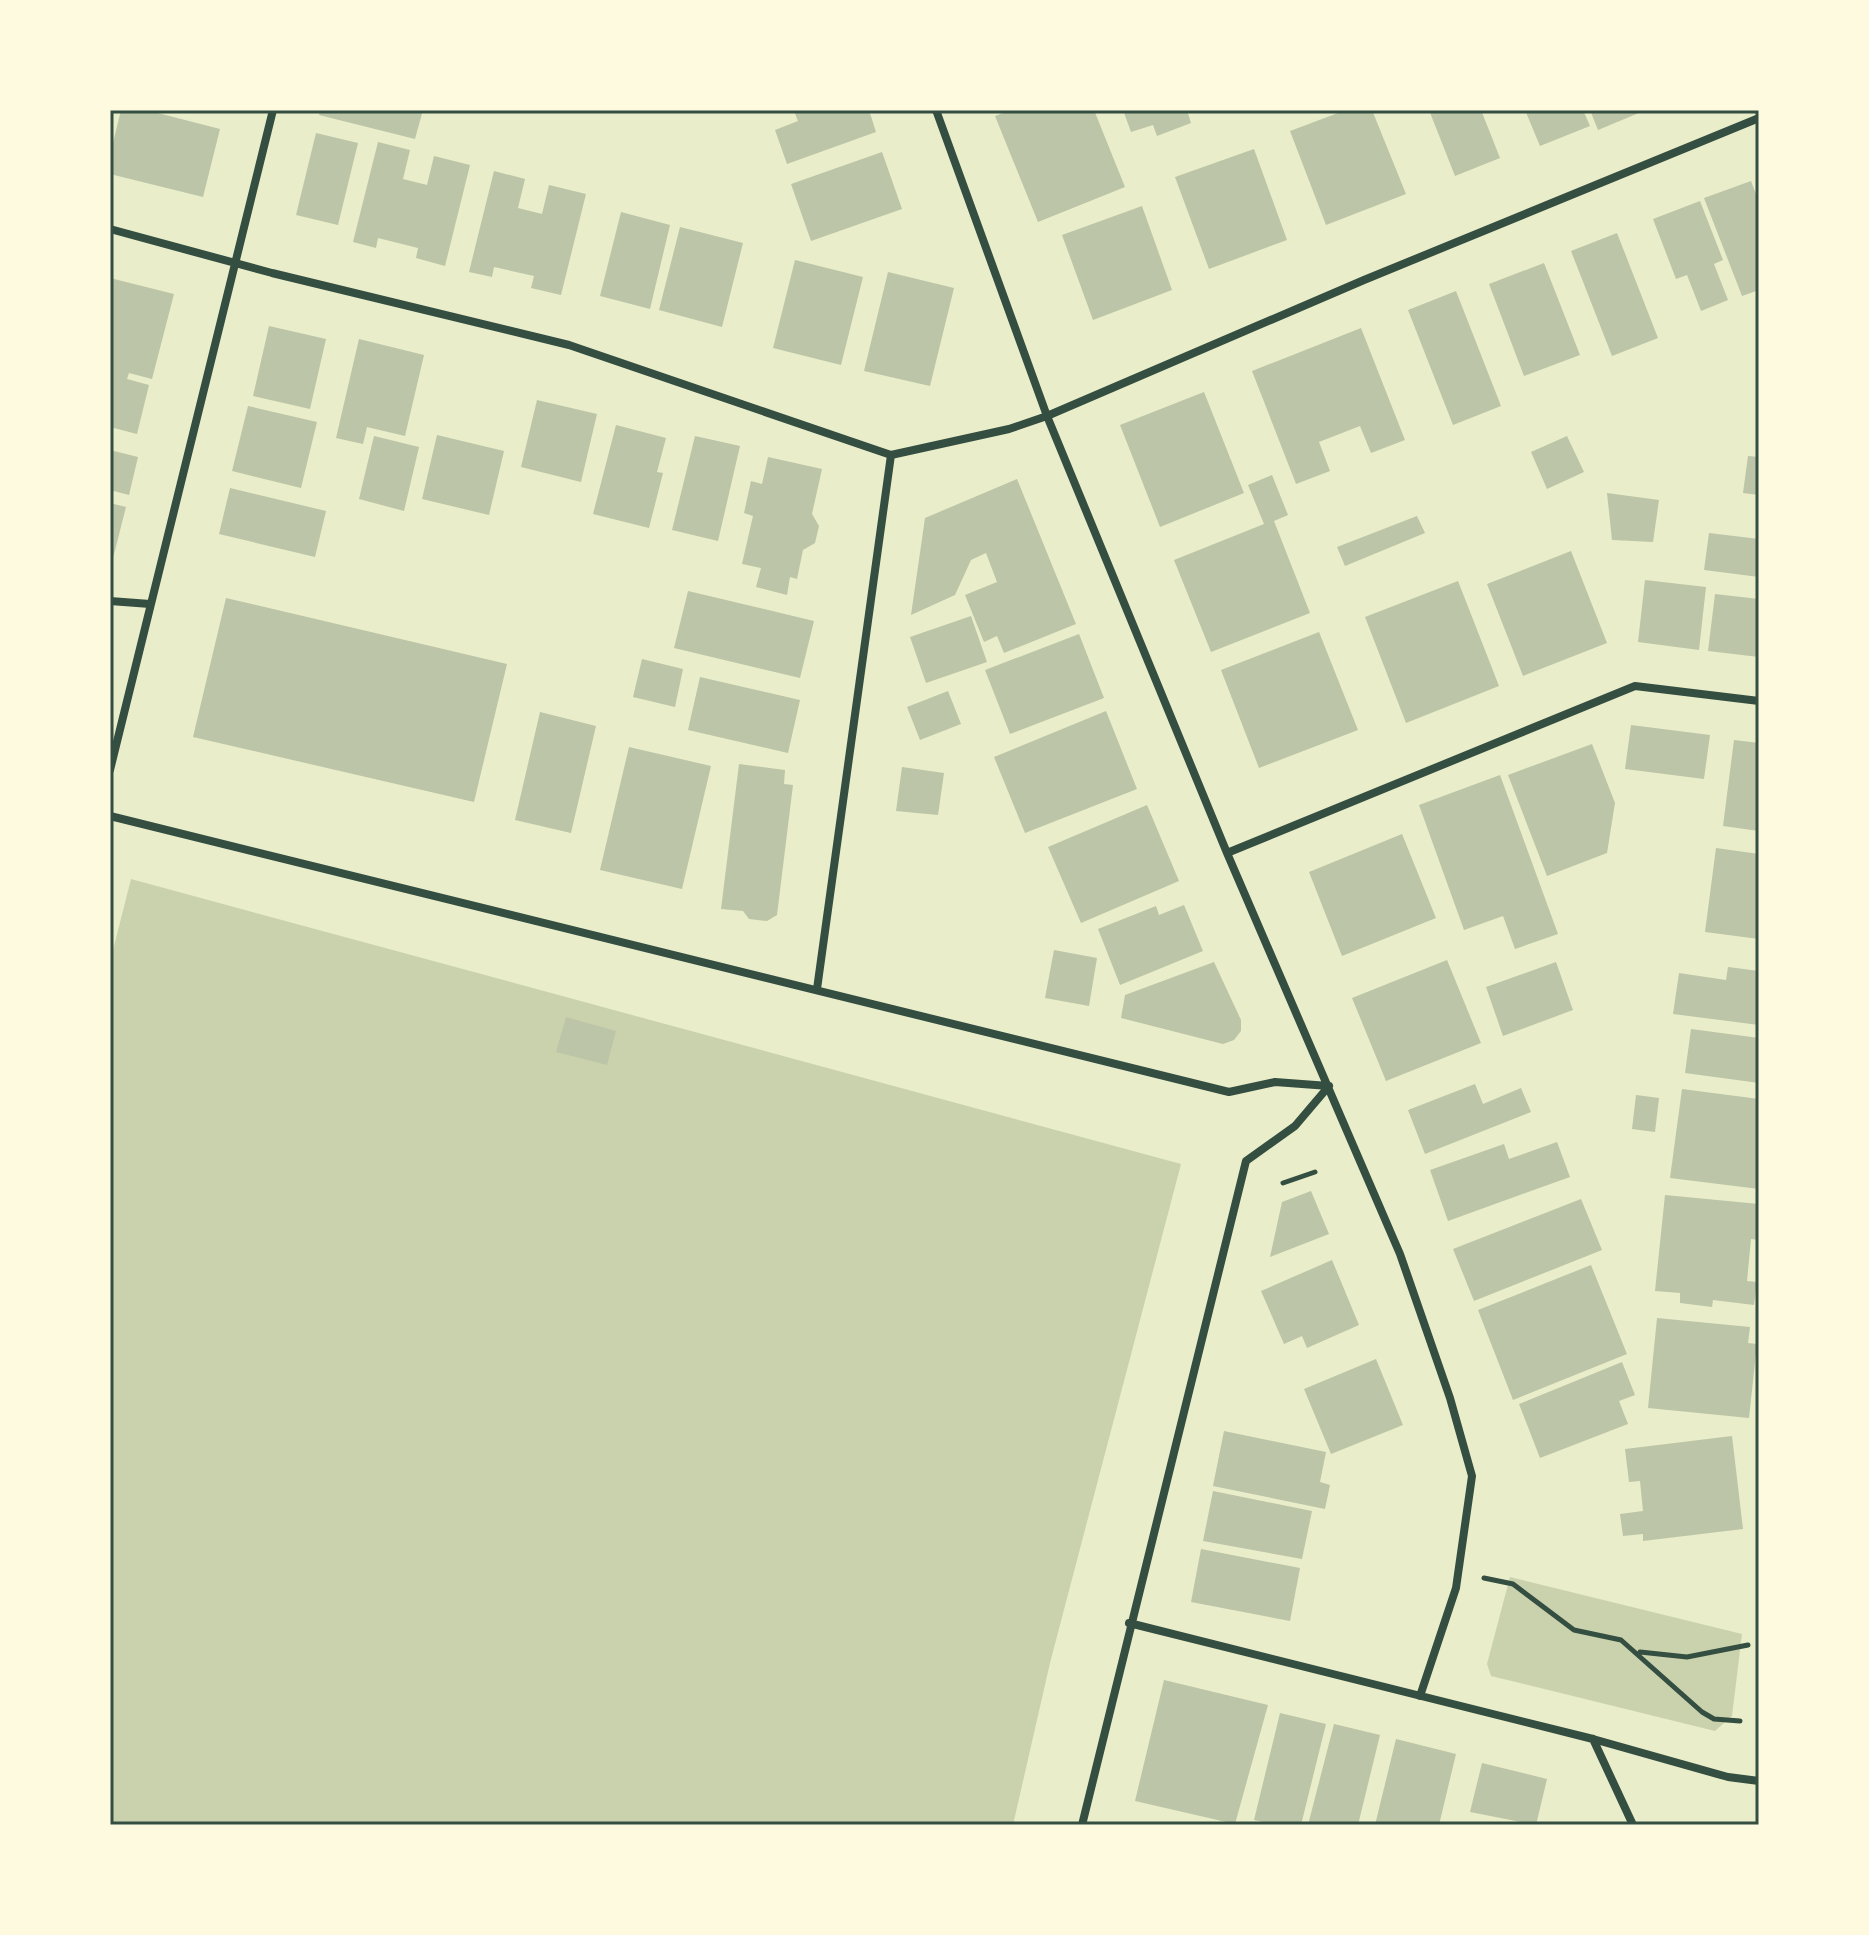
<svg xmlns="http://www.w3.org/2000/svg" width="1869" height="1935" viewBox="0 0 1869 1935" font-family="'PT Sans Narrow',sans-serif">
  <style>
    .green { fill: #cad2ad }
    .building { fill: #bcc5a7 }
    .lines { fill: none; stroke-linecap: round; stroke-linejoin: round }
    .path { stroke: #344e41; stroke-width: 5 }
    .minor { stroke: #344e41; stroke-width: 8 }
    .neatline { fill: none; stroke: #344e41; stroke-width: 3 }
  </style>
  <rect width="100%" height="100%" fill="#e9edc9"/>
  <!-- green -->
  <path class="green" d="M 131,879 L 1181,1164 L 1050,1663 L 1013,1825 L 110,1825 L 110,962 Z
    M 1510,1577 L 1742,1634 L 1732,1716 L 1715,1731 L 1491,1676 L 1487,1664 Z"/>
  <!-- building -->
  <path class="building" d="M 121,110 L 146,110 L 220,129 L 203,197 L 110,174 L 110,155 Z
    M 321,110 L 423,110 L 415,139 L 319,115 Z
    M 798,110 L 869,110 L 876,132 L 787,164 L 775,130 L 798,121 L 794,111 Z
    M 1011,110 L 1094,110 L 1125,187 L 1038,222 L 995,116 Z
    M 1123,110 L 1187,110 L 1191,123 L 1157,136 L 1153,125 L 1131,132 Z
    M 1346,110 L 1372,110 L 1406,194 L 1326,225 L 1290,131 Z
    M 1429,110 L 1481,110 L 1500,158 L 1455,176 Z
    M 1525,110 L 1583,110 L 1590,126 L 1540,146 Z
    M 1590,110 L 1646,110 L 1598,130 Z
    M 316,133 L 358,143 L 338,225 L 296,215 Z
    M 378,142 L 410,150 L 403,179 L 427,185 L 434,156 L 470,165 L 445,266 L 416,258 L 418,248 L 378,238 L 376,248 L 353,242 Z
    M 1254,149 L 1287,240 L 1209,269 L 1175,177 Z
    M 882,152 L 902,209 L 811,241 L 791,184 Z
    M 494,171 L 525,179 L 518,208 L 542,214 L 549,185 L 586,194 L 561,295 L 531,288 L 534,276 L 494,267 L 492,277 L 469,272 Z
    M 1751,181 L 1759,202 L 1759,290 L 1742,296 L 1704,198 Z
    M 1700,201 L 1723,260 L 1714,264 L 1728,300 L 1701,311 L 1687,275 L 1676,279 L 1653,219 Z
    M 1142,206 L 1172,290 L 1093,320 L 1062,235 Z
    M 621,212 L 670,225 L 650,309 L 600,296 Z
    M 680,227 L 743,243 L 722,327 L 659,310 Z
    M 1617,233 L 1658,338 L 1612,356 L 1571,251 Z
    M 795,260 L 863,277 L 841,365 L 773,348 Z
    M 1544,263 L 1580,355 L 1524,376 L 1489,284 Z
    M 888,272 L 954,288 L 930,386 L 864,371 Z
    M 110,278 L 174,294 L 152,379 L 129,373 L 127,379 L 149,385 L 137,434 L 110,427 Z
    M 1456,291 L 1501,406 L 1453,425 L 1408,310 Z
    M 269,326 L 326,339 L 310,409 L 253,396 Z
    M 1361,328 L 1405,440 L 1371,453 L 1360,426 L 1319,442 L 1330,471 L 1296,484 L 1252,371 Z
    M 359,339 L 424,355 L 405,436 L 367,427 L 363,444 L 336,438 Z
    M 1204,392 L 1244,493 L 1160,527 L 1120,425 Z
    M 537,400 L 597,414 L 581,482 L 521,467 Z
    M 248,406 L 317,422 L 301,488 L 232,471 Z
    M 616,425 L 666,438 L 657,472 L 663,473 L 649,528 L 593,514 Z
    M 437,435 L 504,451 L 489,515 L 422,499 Z
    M 374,436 L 419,447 L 404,511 L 359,499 Z
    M 695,436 L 740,446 L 718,541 L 672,530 Z
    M 1567,436 L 1584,472 L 1547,489 L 1531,452 Z
    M 110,450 L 138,457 L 129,495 L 110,490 Z
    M 1748,456 L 1759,457 L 1759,495 L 1743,493 Z
    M 768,457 L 822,469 L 812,514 L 819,526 L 815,543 L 803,550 L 797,579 L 790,577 L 787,595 L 756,587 L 761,568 L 742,564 L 753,516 L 744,513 L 751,481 L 762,484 Z
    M 1272,475 L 1288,515 L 1274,521 L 1310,613 L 1211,652 L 1174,560 L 1264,524 L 1248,485 Z
    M 1017,479 L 1076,624 L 1004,653 L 997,636 L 984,642 L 965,595 L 997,582 L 986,553 L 971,560 L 955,595 L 911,615 L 925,518 Z
    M 230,488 L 326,511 L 315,557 L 219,534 Z
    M 1607,493 L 1659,500 L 1653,542 L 1612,540 Z
    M 110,503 L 126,507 L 111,566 L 110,566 Z
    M 1417,516 L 1425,533 L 1345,566 L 1337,547 Z
    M 1709,533 L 1759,539 L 1759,577 L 1704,570 Z
    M 1571,551 L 1607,643 L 1523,676 L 1487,584 Z
    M 1645,580 L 1706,587 L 1699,650 L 1638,642 Z
    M 1458,581 L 1499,686 L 1406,723 L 1365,617 Z
    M 688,591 L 814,621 L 800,678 L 674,648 Z
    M 1715,594 L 1759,599 L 1759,657 L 1708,651 Z
    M 226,598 L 507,664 L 474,802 L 193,737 Z
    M 971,616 L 987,662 L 926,683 L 910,637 Z
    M 1319,632 L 1358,730 L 1259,768 L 1221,670 Z
    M 1079,634 L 1104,698 L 1010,734 L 985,670 Z
    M 642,659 L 683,669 L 675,707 L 633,697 Z
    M 700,677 L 800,700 L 788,753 L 688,730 Z
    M 948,691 L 961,724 L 920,740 L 907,707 Z
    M 1106,711 L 1137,789 L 1025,833 L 994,757 Z
    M 540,712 L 596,726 L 571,833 L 515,820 Z
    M 1631,725 L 1710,735 L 1704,779 L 1625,769 Z
    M 1734,740 L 1759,743 L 1759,831 L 1723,826 Z
    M 1592,744 L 1615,803 L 1607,853 L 1547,876 L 1508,775 Z
    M 629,747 L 711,766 L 682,889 L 600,870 Z
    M 739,764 L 785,770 L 784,784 L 793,785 L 777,915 L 767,921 L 749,919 L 743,911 L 721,909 Z
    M 902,767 L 944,773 L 938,815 L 896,811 Z
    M 1500,775 L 1558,934 L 1515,949 L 1503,916 L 1464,930 L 1419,805 Z
    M 1147,805 L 1179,881 L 1081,923 L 1048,847 Z
    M 1402,834 L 1436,918 L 1342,956 L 1309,872 Z
    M 1716,848 L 1759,854 L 1759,939 L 1705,932 Z
    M 1184,905 L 1203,951 L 1120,985 L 1098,929 L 1156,906 L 1159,915 Z
    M 1054,950 L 1097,958 L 1089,1006 L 1045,998 Z
    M 1447,960 L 1481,1043 L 1386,1081 L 1352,998 Z
    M 1214,962 L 1241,1020 L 1241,1031 L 1234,1040 L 1223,1044 L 1121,1018 L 1125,995 Z
    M 1556,962 L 1573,1010 L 1503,1036 L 1486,987 Z
    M 1728,967 L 1759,971 L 1759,1025 L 1673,1014 L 1679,973 L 1726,980 Z
    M 566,1017 L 616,1031 L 607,1065 L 556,1052 Z
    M 1691,1029 L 1759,1038 L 1759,1083 L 1685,1073 Z
    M 1475,1084 L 1483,1104 L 1521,1088 L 1531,1112 L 1425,1154 L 1408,1110 Z
    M 1682,1089 L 1759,1099 L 1759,1189 L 1670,1178 Z
    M 1636,1095 L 1659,1098 L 1655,1132 L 1632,1129 Z
    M 1557,1142 L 1570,1177 L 1448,1221 L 1430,1170 L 1504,1144 L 1509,1159 Z
    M 1311,1191 L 1329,1234 L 1270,1257 L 1282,1202 Z
    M 1665,1195 L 1759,1204 L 1759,1240 L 1751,1239 L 1747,1281 L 1757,1282 L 1754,1305 L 1713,1300 L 1712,1307 L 1680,1303 L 1680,1293 L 1655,1291 Z
    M 1581,1199 L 1602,1250 L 1474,1301 L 1453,1249 Z
    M 1332,1260 L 1359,1325 L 1307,1348 L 1302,1336 L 1284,1344 L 1261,1291 Z
    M 1591,1265 L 1627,1354 L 1513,1400 L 1478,1310 Z
    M 1657,1318 L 1750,1327 L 1748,1343 L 1757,1344 L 1749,1418 L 1648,1408 Z
    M 1376,1359 L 1403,1425 L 1331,1454 L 1304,1389 Z
    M 1622,1362 L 1635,1395 L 1619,1401 L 1628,1424 L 1540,1458 L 1519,1404 Z
    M 1224,1431 L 1326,1452 L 1320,1482 L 1330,1485 L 1325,1509 L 1213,1486 Z
    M 1732,1436 L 1743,1529 L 1643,1541 L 1643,1534 L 1623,1536 L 1620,1514 L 1643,1511 L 1640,1481 L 1629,1482 L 1625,1449 Z
    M 1213,1491 L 1312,1511 L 1302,1559 L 1203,1541 Z
    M 1201,1549 L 1300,1568 L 1290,1621 L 1191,1602 Z
    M 1164,1680 L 1268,1705 L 1235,1824 L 1135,1801 Z
    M 1280,1713 L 1326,1724 L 1301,1825 L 1276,1825 L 1254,1820 Z
    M 1334,1724 L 1380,1735 L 1358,1825 L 1308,1825 Z
    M 1396,1739 L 1456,1754 L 1439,1825 L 1375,1825 Z
    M 1482,1763 L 1547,1779 L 1536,1825 L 1470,1812 Z"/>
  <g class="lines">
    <!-- path -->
    <path class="path" d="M 1283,1183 L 1315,1172
      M 1484,1578 L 1513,1584 L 1574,1630 L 1621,1640 L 1702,1712 L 1714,1719 L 1740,1721
      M 1640,1652 L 1687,1657 L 1748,1645"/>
    <!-- minor -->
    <path class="minor" d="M 936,110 L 1047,416 L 1227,853 L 1400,1254 L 1450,1398 L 1472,1476 L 1456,1588 L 1420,1696
      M 110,229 L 272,273 L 569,345 L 891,455 L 1009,429 L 1047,416 L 1364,280 L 1759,118
      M 110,601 L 150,604
      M 110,770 L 273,110
      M 110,816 L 1229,1092 L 1275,1082 L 1329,1086
      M 1227,853 L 1635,686 L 1759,701
      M 817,989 L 891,455
      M 1129,1623 L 1593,1739 L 1728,1777 L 1759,1781
      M 1593,1739 L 1633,1825
      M 1082,1825 L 1246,1161 L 1295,1126 L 1329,1086"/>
  </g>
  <!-- border -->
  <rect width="1869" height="1935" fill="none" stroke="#fefae0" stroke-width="224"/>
  <rect x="112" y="112" width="1645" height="1711" class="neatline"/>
</svg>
